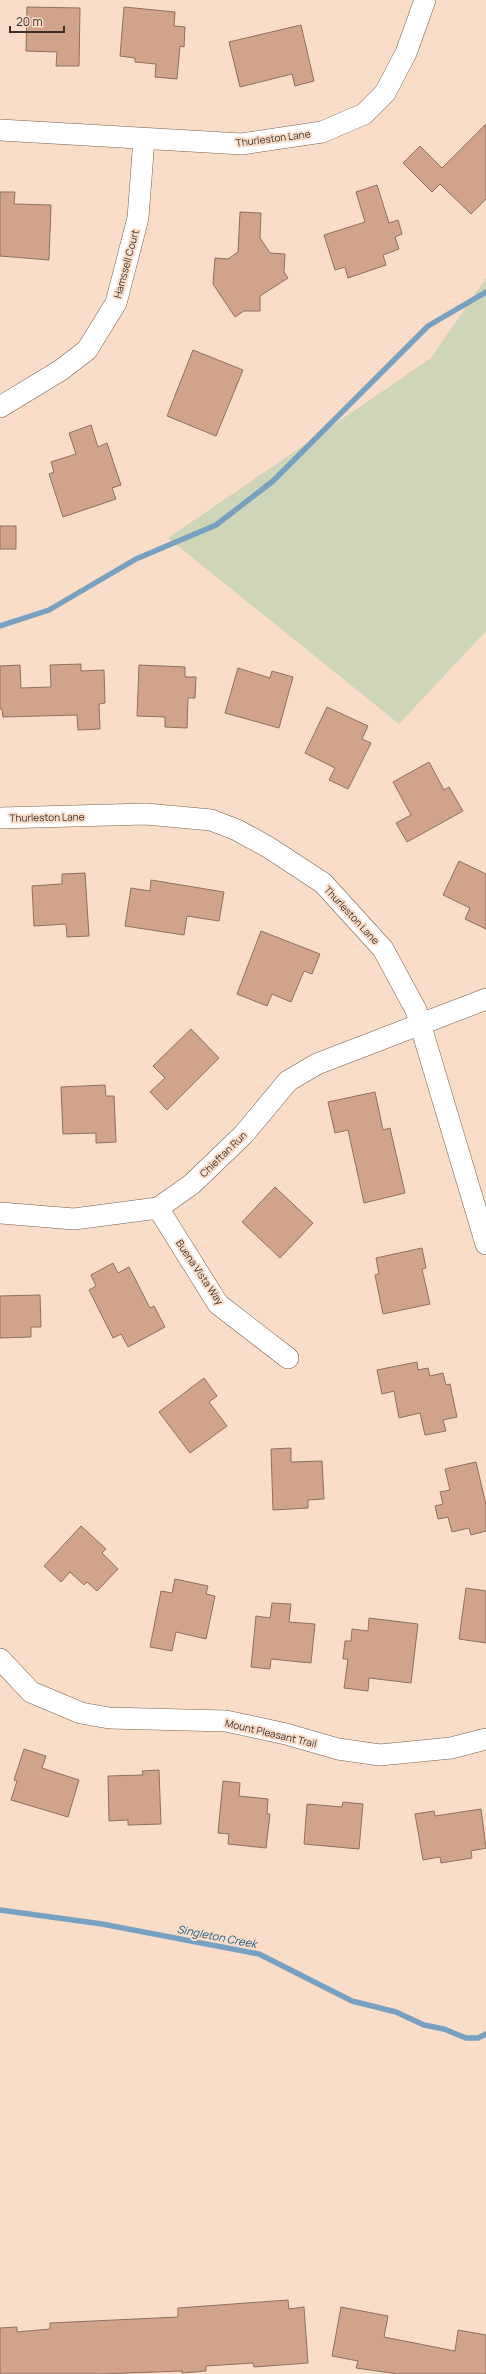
<svg xmlns="http://www.w3.org/2000/svg" width="486" height="2374" viewBox="0 0 486 2374" font-family="Manrope,sans-serif">
  <style>
    .green { fill: #cfd6b7 }
    .lines { fill: none; stroke-linecap: round; stroke-linejoin: round }
    .stream { stroke: #78a1c1; stroke-width: 5.5 }
    .building { fill: #d1a38b; stroke: #8d7061 }
    .street-casing { stroke: #775f4c; stroke-width: 22 }
    .street { stroke: #fff; stroke-width: 21 }
    .labels { text-anchor: middle; dominant-baseline: central; stroke-width: 4; stroke-linejoin: round; paint-order: stroke }
    .street-label { font-size: 10px; fill: #3b3028; stroke: #faddc8 }
    .water-label { font-size: 11px; font-style: italic; fill: #1a5c87; stroke: #faddc8 }
  </style>
  <rect width="100%" height="100%" fill="#faddc8"/>
  <!-- green -->
  <path class="green" d="M 486,278 L 486,631 L 399,724 L 168,538 L 431,358 Z"/>
  <g class="lines">
    <!-- stream -->
    <path class="stream" d="M 0,626 L 49,610 L 136,559 L 216,525 L 273,481 L 428,326 L 486,292
      M 0,1910 L 102,1924 L 259,1954 L 352,2001 L 396,2012 L 424,2025 L 444,2029 L 466,2038 L 478,2038 L 486,2034"/>
  </g>
  <!-- building -->
  <path class="building" d="M 27,7 L 80,8 L 79,66 L 56,66 L 57,52 L 26,51 Z
    M 124,7 L 175,12 L 174,26 L 185,27 L 184,47 L 180,46 L 177,79 L 155,77 L 156,64 L 135,62 L 135,58 L 120,56 Z
    M 301,25 L 314,81 L 295,86 L 292,74 L 240,87 L 229,42 Z
    M 486,124 L 486,199 L 471,214 L 440,184 L 432,192 L 403,163 L 420,146 L 442,168 Z
    M 377,185 L 389,223 L 398,220 L 402,234 L 395,237 L 399,249 L 383,255 L 386,265 L 348,278 L 345,267 L 335,270 L 324,235 L 365,222 L 356,192 Z
    M 0,192 L 15,192 L 14,204 L 51,205 L 49,260 L 0,256 Z
    M 240,212 L 261,213 L 260,238 L 270,253 L 285,254 L 284,272 L 288,278 L 260,296 L 260,311 L 244,311 L 235,317 L 213,284 L 215,258 L 228,259 L 238,252 Z
    M 193,350 L 243,370 L 216,436 L 167,416 Z
    M 91,425 L 98,447 L 107,443 L 121,485 L 112,488 L 116,499 L 63,517 L 49,474 L 54,472 L 51,462 L 76,454 L 69,433 Z
    M 0,526 L 16,526 L 16,549 L 0,549 Z
    M 81,664 L 81,671 L 104,670 L 105,703 L 99,704 L 100,729 L 78,730 L 77,715 L 3,717 L 2,709 L 0,709 L 0,666 L 20,665 L 21,688 L 51,687 L 50,665 Z
    M 139,665 L 185,667 L 185,677 L 196,677 L 195,698 L 188,698 L 187,728 L 165,727 L 165,717 L 137,716 Z
    M 238,668 L 270,678 L 272,671 L 293,677 L 279,728 L 225,713 Z
    M 327,707 L 368,726 L 362,739 L 371,743 L 348,789 L 329,780 L 335,768 L 305,753 Z
    M 429,762 L 444,790 L 449,787 L 463,811 L 407,842 L 396,823 L 411,815 L 393,782 Z
    M 459,861 L 486,874 L 486,929 L 465,919 L 470,908 L 443,895 Z
    M 85,873 L 89,936 L 67,937 L 66,924 L 34,926 L 32,886 L 62,884 L 62,874 Z
    M 151,880 L 224,892 L 219,921 L 187,916 L 184,935 L 125,926 L 131,888 L 150,891 Z
    M 261,931 L 320,954 L 312,974 L 304,971 L 291,1002 L 272,994 L 267,1006 L 237,994 Z
    M 191,1029 L 219,1058 L 167,1110 L 150,1092 L 165,1078 L 153,1066 Z
    M 105,1085 L 106,1096 L 114,1096 L 116,1142 L 96,1143 L 96,1133 L 63,1134 L 61,1087 Z
    M 375,1092 L 383,1130 L 390,1128 L 405,1193 L 364,1203 L 348,1130 L 335,1133 L 328,1102 Z
    M 275,1187 L 313,1223 L 280,1258 L 242,1222 Z
    M 422,1248 L 426,1268 L 422,1269 L 430,1304 L 383,1314 L 375,1275 L 379,1274 L 376,1258 Z
    M 113,1263 L 118,1273 L 129,1267 L 150,1308 L 154,1306 L 165,1327 L 128,1347 L 121,1334 L 113,1338 L 89,1290 L 96,1286 L 91,1275 Z
    M 40,1295 L 41,1327 L 31,1327 L 31,1337 L 0,1338 L 0,1296 Z
    M 417,1362 L 418,1370 L 428,1368 L 430,1376 L 443,1373 L 446,1385 L 450,1384 L 457,1417 L 443,1420 L 446,1431 L 425,1435 L 420,1413 L 399,1418 L 394,1391 L 382,1394 L 377,1370 Z
    M 204,1378 L 217,1396 L 209,1402 L 227,1426 L 190,1453 L 159,1412 Z
    M 291,1448 L 291,1462 L 322,1461 L 324,1499 L 308,1500 L 308,1508 L 273,1510 L 271,1449 Z
    M 476,1462 L 486,1505 L 486,1531 L 471,1535 L 469,1528 L 452,1532 L 448,1517 L 438,1519 L 435,1506 L 443,1504 L 440,1492 L 450,1490 L 445,1469 Z
    M 81,1526 L 106,1549 L 102,1553 L 118,1569 L 97,1591 L 87,1582 L 84,1585 L 70,1572 L 61,1582 L 44,1566 Z
    M 175,1579 L 208,1586 L 206,1594 L 215,1596 L 206,1639 L 176,1632 L 172,1651 L 150,1647 L 161,1591 L 172,1593 Z
    M 466,1588 L 486,1591 L 486,1643 L 459,1639 Z
    M 272,1603 L 291,1604 L 289,1622 L 315,1624 L 311,1663 L 271,1659 L 270,1669 L 251,1667 L 256,1616 L 270,1618 Z
    M 369,1618 L 418,1624 L 411,1683 L 369,1678 L 368,1691 L 344,1688 L 348,1659 L 343,1659 L 345,1641 L 351,1641 L 352,1629 L 368,1631 Z
    M 24,1749 L 46,1756 L 42,1768 L 79,1780 L 68,1817 L 11,1800 L 17,1781 L 14,1780 Z
    M 159,1770 L 161,1824 L 128,1825 L 128,1820 L 109,1821 L 108,1776 L 143,1775 L 142,1771 Z
    M 223,1781 L 240,1783 L 239,1796 L 268,1799 L 267,1814 L 270,1814 L 266,1848 L 228,1844 L 229,1834 L 218,1833 Z
    M 343,1802 L 363,1804 L 359,1849 L 304,1844 L 307,1804 L 342,1807 Z
    M 481,1809 L 486,1848 L 471,1851 L 472,1858 L 441,1863 L 440,1857 L 423,1860 L 415,1814 L 434,1811 L 435,1816 Z
    M 288,2300 L 289,2309 L 304,2307 L 308,2363 L 254,2367 L 253,2363 L 206,2366 L 206,2371 L 182,2373 L 182,2371 L 100,2374 L 0,2374 L 0,2328 L 17,2327 L 17,2332 L 50,2329 L 50,2323 L 178,2317 L 178,2308 Z
    M 341,2307 L 388,2316 L 384,2337 L 455,2351 L 458,2330 L 486,2335 L 486,2374 L 398,2374 L 356,2368 L 358,2361 L 332,2356 Z"/>
  <g class="lines">
    <defs>
      <path id="street" d="M 0,130 L 242,144 L 322,132 L 364,114 L 385,93 L 406,53 L 425,0
        M 0,407 L 61,370 L 87,350 L 116,303 L 138,218 L 144,139
        M 0,818 L 146,814 L 211,820 L 237,830 L 268,847 L 323,883 L 383,949 L 416,1010 L 486,1244
        M 158,1208 L 218,1304 L 288,1358
        M 0,1213 L 74,1219 L 158,1208 L 192,1184 L 244,1134 L 288,1081 L 317,1064 L 486,999
        M 0,1659 L 31,1692 L 81,1713 L 109,1718 L 226,1721 L 286,1734 L 338,1749 L 380,1755 L 451,1748 L 486,1739"/>
    </defs>
    <!-- street casing -->
    <use href="#street" class="street-casing"/>
    <!-- street -->
    <use href="#street" class="street"/>
  </g>
  <g class="labels">
    <!-- street labels -->
    <g class="street-label">
      <text transform="translate(273 138) rotate(-7)">Thurleston Lane</text>
      <text transform="translate(126 264) rotate(-75)">Hamssell Court</text>
      <text transform="translate(47 817) rotate(-1)">Thurleston Lane</text>
      <text transform="translate(352 915) rotate(47)">Thurleston Lane</text>
      <text transform="translate(223 1154) rotate(-44)">Chieftan Run</text>
      <text transform="translate(200 1272) rotate(56)">Buena Vista Way</text>
      <text transform="translate(271 1733) rotate(13)">Mount Pleasant Trail</text>
    </g>
    <!-- water labels -->
    <g class="water-label">
      <text transform="translate(217 1936) rotate(11)">Singleton Creek</text>
    </g>
  </g>
  <!-- scale -->
  <path d="M10 26v6h54v-6" fill="none" stroke="#3b3028" stroke-width="2"/>
  <text x="16" y="26" font-size="12" fill="#3b3028" stroke="#faddc8" stroke-width="3" paint-order="stroke">20 m</text>
</svg>
